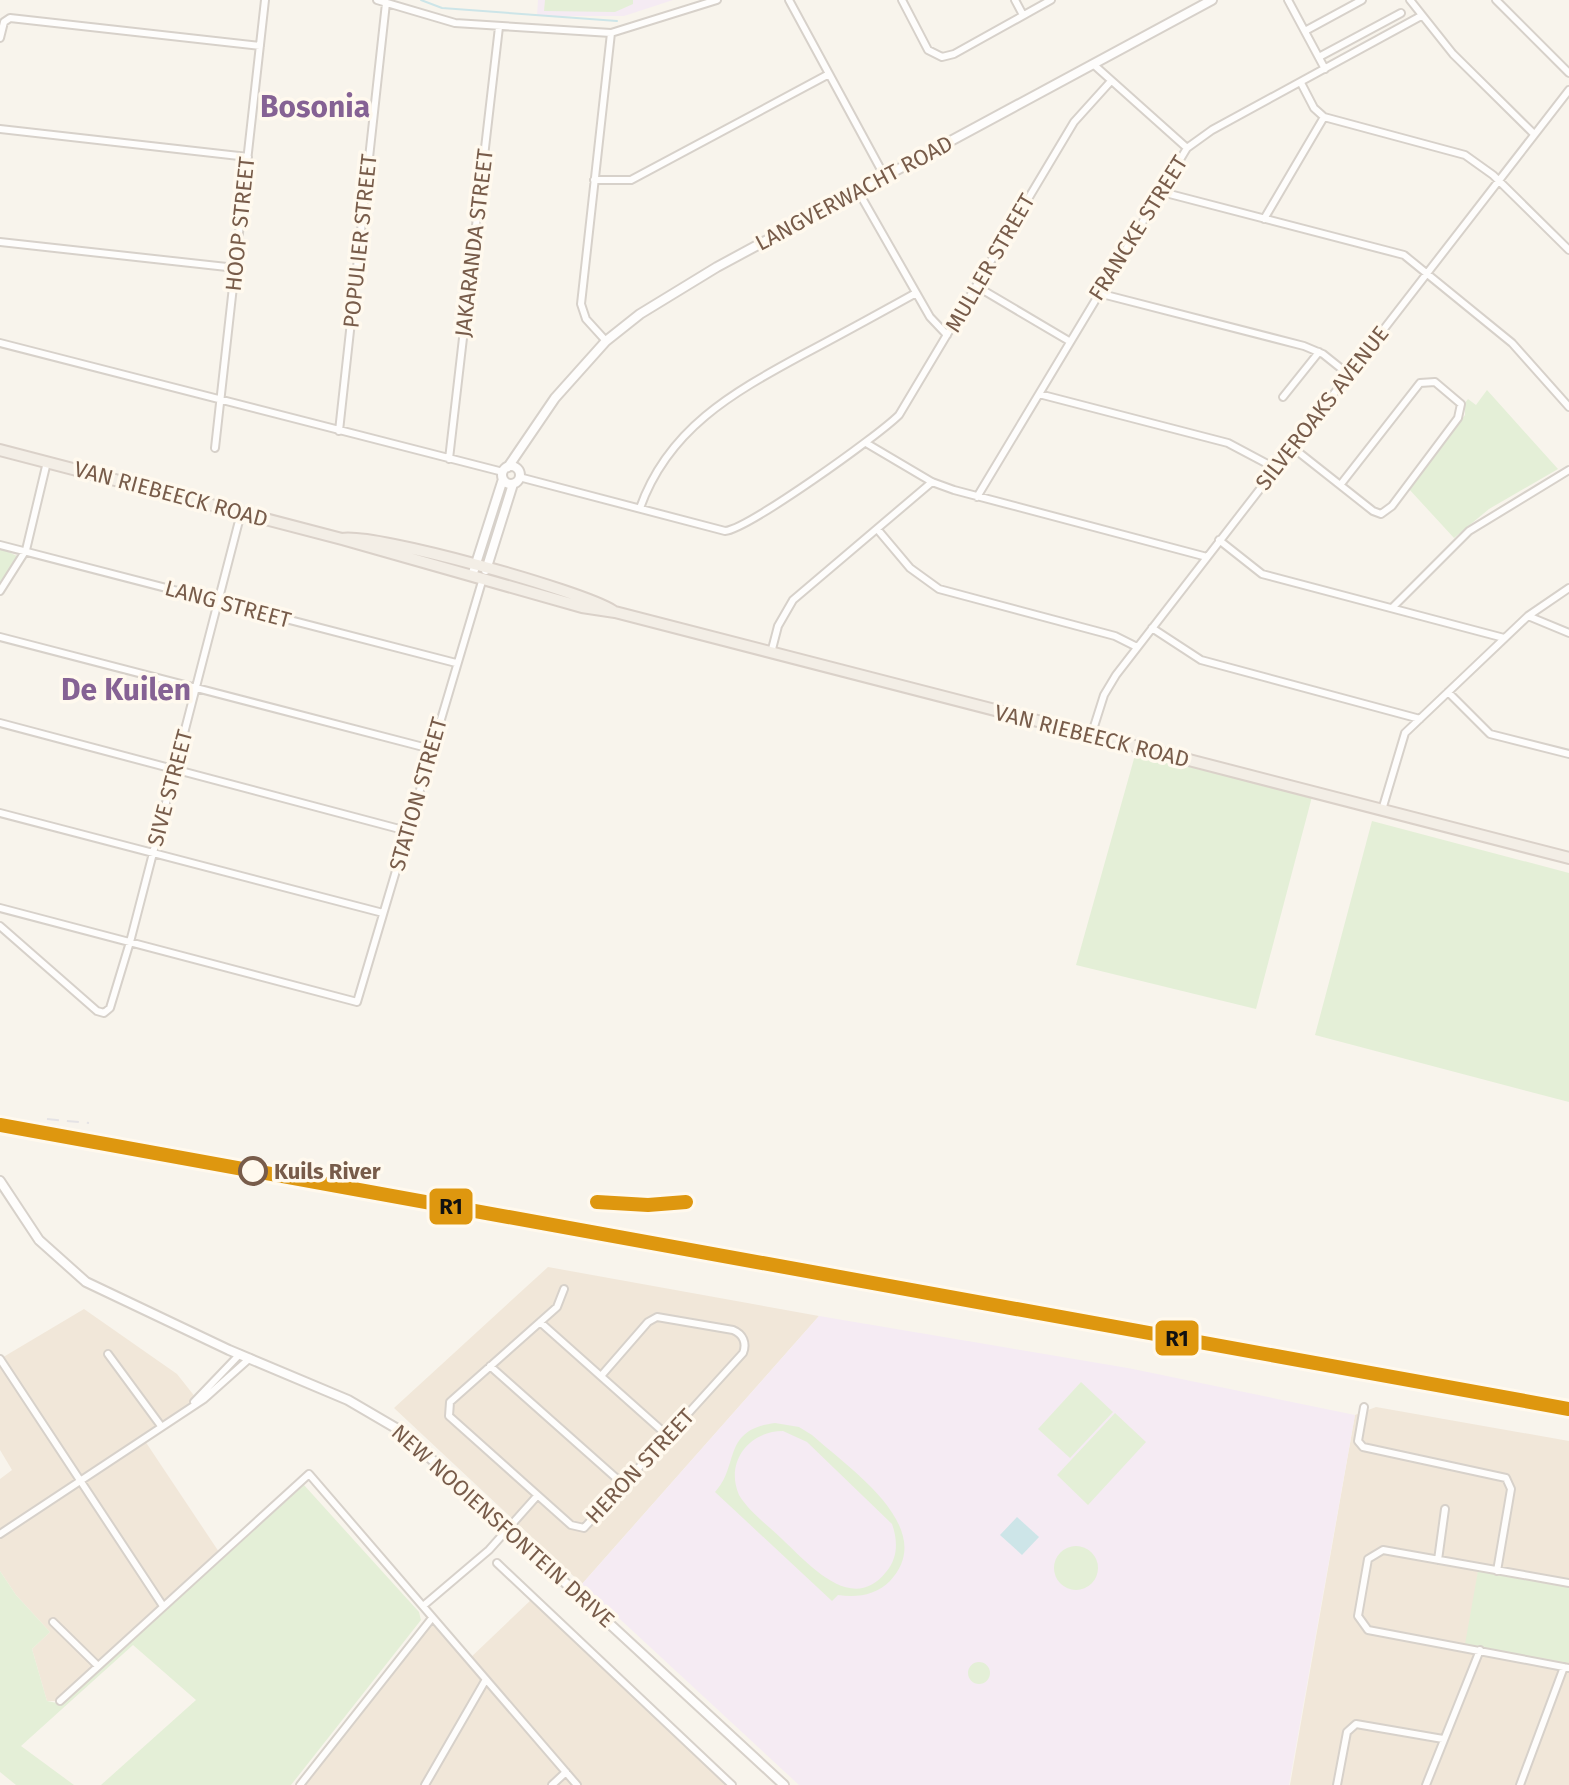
<svg xmlns="http://www.w3.org/2000/svg" width="1569" height="1785" viewBox="0 0 1569 1785" font-family="'Fira Sans',sans-serif">
  <style>
    .residential { fill: #f1e7d9 }
    .education { fill: #f5ebf3 }
    .green { fill: #e4efd7; fill-rule: evenodd }
    .water { fill: #cde5e8 }
    .lines { fill: none; stroke-linecap: round; stroke-linejoin: round }
    .stream { stroke: #cde5e8; stroke-width: 2 }
    .minor-casing { stroke: #d7d1ca; stroke-width: 10 }
    .tertiary-casing { stroke: #d7d1ca; stroke-width: 12 }
    .primary-casing { stroke: #dad1c9; stroke-width: 14 }
    .minor { stroke: #fefdfc; stroke-width: 6 }
    .tertiary { stroke: #fefdfc; stroke-width: 8 }
    .primary { stroke: #f3eee6; stroke-width: 10 }
    .rail { stroke: #e5e3e5; stroke-width: 2; stroke-dasharray: 12 8; stroke-linecap: butt }
    .rail-1-casing { stroke: #fff9ee; stroke-width: 20 }
    .rail-1 { stroke: #de970f; stroke-width: 14 }
    .stop-dot { fill: #fff9ee; stroke: #785c4a; stroke-width: 4 }
    .labels { text-anchor: middle; dominant-baseline: central; stroke-width: 7; stroke-linejoin: round; paint-order: stroke }
    .street-label { font-size: 22px; fill: #785c4a; stroke: #fff9ee }
    .stop-label { font-size: 22px; font-weight: bold; fill: #785c4a; stroke: #fff9ee; text-anchor: start }
    .district-label { font-size: 30px; font-weight: bold; fill: #856294; stroke: #fff9ee }
    .line-badge { stroke: #fff9ee; stroke-width: 3 }
    .pale-badge-label { font-size: 22px; text-anchor: middle; font-weight: bold; fill: #111 }
  </style>
  <rect width="100%" height="100%" fill="#f8f4ec"/>
  <!-- residential -->
  <path class="residential" d="M 548,1267 L 819,1316 L 582,1584 L 394,1408 Z
    M 84,1309 L 177,1374 L 196,1398 L 143,1438 L 221,1555 L 60,1701 L 47,1701 L 32,1649 L 50,1632 L 16,1595 L 0,1571 L 0,1479 L 12,1470 L 0,1450 L 0,1359 Z
    M 1376,1407 L 1569,1441 L 1569,1785 L 1290,1785 L 1355,1415 Z
    M 533,1598 L 731,1785 L 299,1785 L 432,1618 L 468,1660 Z"/>
  <!-- education -->
  <path class="education" d="M 538,0 L 673,0 L 624,16 L 537,16 Z
    M 819,1316 L 1128,1368 L 1355,1415 L 1289,1785 L 799,1785 L 582,1584 Z"/>
  <!-- green -->
  <path class="green" d="M 545,0 L 633,0 L 633,4 L 615,12 L 544,11 Z
    M 1487,390 L 1558,469 L 1489,509 L 1454,538 L 1408,488 L 1465,415 L 1465,403 L 1468,399 L 1476,405 Z
    M 0,548 L 17,556 L 0,585 Z
    M 1137,748 L 1313,793 L 1256,1009 L 1076,965 Z
    M 1372,821 L 1569,873 L 1569,1102 L 1315,1035 Z
    M 1081,1382 L 1113,1412 L 1070,1458 L 1038,1429 Z
    M 1115,1413 L 1146,1442 L 1088,1505 L 1057,1475 Z
    M 775,1423 L 799,1427 L 812,1435 C 847,1467 940,1528 890,1581 C 876,1595 857,1598 838,1595 L 832,1601 L 715,1492 C 740,1466 721,1430 775,1423 ZM 783,1431 L 807,1442 L 892,1524 C 898,1541 898,1558 886,1572 C 852,1615 809,1564 783,1540 C 769,1526 750,1513 739,1495 C 725,1463 748,1431 783,1431 Z
    M 304,1485 L 419,1612 L 421,1620 L 291,1785 L 101,1785 L 196,1700 L 133,1645 L 21,1746 L 74,1785 L 16,1785 L 0,1772 L 0,1571 L 16,1595 L 50,1632 L 32,1649 L 47,1701 L 62,1704 Z
    M1054 1568a22 22 0 1 1 44 0a22 22 0 1 1-44 0Z
    M 1478,1571 L 1569,1588 L 1569,1663 L 1465,1644 Z
    M968 1673a11 11 0 1 1 22 0a11 11 0 1 1-22 0Z"/>
  <!-- water -->
  <path class="water" d="M 1017,1517 L 1039,1537 L 1022,1555 L 1000,1535 Z"/>
  <g class="lines">
    <!-- stream -->
    <path class="stream" d="M 421,0 L 442,8 L 617,21"/>
    <defs>
      <path id="minor" d="M 377,0 L 455,23 L 611,33 L 717,0
        M 789,0 L 885,177
        M 902,0 L 928,50 L 942,57 L 954,54 L 1051,0
        M 1015,0 L 1023,15
        M 1288,0 L 1325,69
        M 1410,0 L 1453,54 L 1534,134
        M 1496,0 L 1569,73
        M 1305,31 L 1362,0
        M 0,38 L 4,22 L 10,18 L 260,46
        M 1319,57 L 1401,13
        M 1093,64 L 1187,148
        M 1301,83 L 1314,108 L 1324,117 L 1465,155 L 1493,175 L 1569,250
        M 0,129 L 248,157
        M 594,180 L 631,180 L 829,74
        M 858,191 L 930,317 L 947,335
        M 1158,191 L 1404,255 L 1512,343 L 1569,407
        M 1264,219 L 1324,117
        M 0,242 L 236,268
        M 976,286 L 1069,341
        M 1098,293 L 1304,346 L 1323,354 L 1348,374
        M 606,341 L 586,319 L 581,304 L 611,33
        M 0,343 L 503,472
        M 1039,394 L 1228,443 L 1275,468
        M 1283,397 L 1319,352
        M 339,431 L 386,3
        M 866,443 L 932,482 L 954,490 L 1207,557
        M 1292,447 L 1373,511 L 1381,514 L 1392,506 L 1458,418 L 1461,404 L 1435,382 L 1420,383 L 1341,484
        M 215,448 L 265,0
        M 449,459 L 499,27
        M 519,477 L 725,531 C 748,529 878,436 899,415 L 1074,122 L 1111,81
        M 977,497 L 1187,148 L 1212,130 L 1421,16
        M 640,508 C 668,429 732,393 802,355 C 840,335 878,314 916,293
        M 878,530 L 910,568 L 939,589 L 1115,636 L 1137,647
        M 1219,540 L 1262,574 L 1504,638
        M 0,545 L 456,663
        M 0,591 L 26,550 L 47,462
        M 1393,607 L 1469,531 L 1569,470
        M 1528,616 L 1569,633
        M 1152,628 L 1201,660 L 1420,719
        M 0,637 L 431,749
        M 771,653 L 778,626 L 793,600 L 932,482
        M 1448,692 L 1490,734 L 1569,754
        M 0,723 L 407,831
        M 1091,736 L 1104,695 L 1116,675 L 1569,90
        M 1382,810 L 1405,733 L 1528,616 L 1569,588
        M 0,813 L 383,913
        M 0,908 L 357,1002 L 483,578
        M 0,926 L 97,1011 L 104,1013 L 110,1008 L 130,942 L 241,513
        M 564,1289 L 557,1307 L 450,1402 L 449,1416 L 571,1525 L 584,1528 L 743,1353 C 747,1343 743,1334 733,1330 L 657,1317 L 648,1322 L 601,1376
        M 540,1322 L 668,1436
        M 108,1354 L 161,1426
        M 0,1359 L 163,1606
        M 490,1366 L 624,1485
        M 194,1402 L 240,1354
        M 1364,1407 L 1358,1441 L 1363,1447 L 1506,1478 L 1511,1489 L 1497,1571
        M 0,1534 L 204,1399 L 250,1358
        M 1438,1560 L 1445,1509
        M 497,1563 L 732,1785
        M 1569,1583 L 1383,1550 L 1368,1559 L 1358,1616 L 1368,1630 L 1569,1668
        M 423,1606 L 489,1550 L 537,1496
        M 53,1622 L 98,1666
        M 60,1701 L 309,1474 L 577,1785
        M 300,1785 L 432,1618
        M 425,1785 L 485,1681
        M 552,1785 L 566,1772
        M 1337,1785 L 1347,1732 L 1356,1724 L 1443,1739
        M 1426,1785 L 1480,1650
        M 1520,1785 L 1564,1667"/>
      <path id="tertiary" d="M502 475a9 9 0 1 1 18 0a9 9 0 1 1-18 0Z
        M 508,467 L 555,398 L 606,341 L 640,314 L 717,267 L 1212,0
        M 486,570 L 513,484
        M 472,576 L 503,479
        M 0,1181 L 39,1240 L 86,1282 L 229,1350 L 348,1400 L 401,1431 L 784,1785"/>
      <path id="primary" d="M 0,450 L 342,539 L 582,607 L 615,612 L 1569,858
        M 342,539 C 375,533 583,591 613,611"/>
    </defs>
    <!-- minor casing -->
    <use href="#minor" class="minor-casing"/>
    <!-- tertiary casing -->
    <use href="#tertiary" class="tertiary-casing"/>
    <!-- primary casing -->
    <use href="#primary" class="primary-casing"/>
    <!-- minor -->
    <use href="#minor" class="minor"/>
    <!-- tertiary -->
    <use href="#tertiary" class="tertiary"/>
    <!-- primary -->
    <use href="#primary" class="primary"/>
    <!-- rail -->
    <path class="rail" d="M 47,1119 L 89,1123
      M 0,1121 L 1569,1401
      M 597,1202 L 648,1205 L 686,1202"/>
    <defs>
      <path id="rail-1" d="M 0,1125 L 1569,1409
        M 597,1202 L 648,1205 L 686,1202"/>
    </defs>
    <!-- rail-1 casing -->
    <use href="#rail-1" class="rail-1-casing"/>
    <!-- rail-1 -->
    <use href="#rail-1" class="rail-1"/>
  </g>
  <!-- markers -->
  <circle class="stop-dot" cx="253" cy="1171" r="13"/>
  <g class="labels">
    <!-- street labels -->
    <g class="street-label">
      <text transform="translate(854 193) rotate(-28)">LANGVERWACHT ROAD</text>
      <text transform="translate(240 224) rotate(-84)">HOOP STREET</text>
      <text transform="translate(1138 228) rotate(-58)">FRANCKE STREET</text>
      <text transform="translate(360 241) rotate(-84)">POPULIER STREET</text>
      <text transform="translate(474 243) rotate(-83)">JAKARANDA STREET</text>
      <text transform="translate(990 263) rotate(-60)">MULLER STREET</text>
      <text transform="translate(1322 408) rotate(-52)">SILVEROAKS AVENUE</text>
      <text transform="translate(171 494) rotate(15)">VAN RIEBEECK ROAD</text>
      <text transform="translate(228 604) rotate(15)">LANG STREET</text>
      <text transform="translate(1092 736) rotate(14)">VAN RIEBEECK ROAD</text>
      <text transform="translate(170 788) rotate(-75)">SIVE STREET</text>
      <text transform="translate(418 794) rotate(-74)">STATION STREET</text>
      <text transform="translate(640 1466) rotate(-47)">HERON STREET</text>
      <text transform="translate(503 1526) rotate(42)">NEW NOOIENSFONTEIN DRIVE</text>
    </g>
    <!-- stop labels -->
    <g class="stop-label">
      <text x="274" y="1171">Kuils River</text>
    </g>
    <!-- district labels -->
    <g class="district-label">
      <text x="315" y="107">Bosonia</text>
      <text x="126" y="690">De Kuilen</text>
    </g>
  </g>
  <g class="line-badge">
    <rect x="428" y="1187" width="46" height="39" rx="8" fill="#de970f"/>
    <rect x="1154" y="1319" width="46" height="38" rx="8" fill="#de970f"/>
  </g>
  <g class="pale-badge-label">
    <text x="451" y="1214">R1</text>
    <text x="1177" y="1346">R1</text>
  </g>
</svg>
